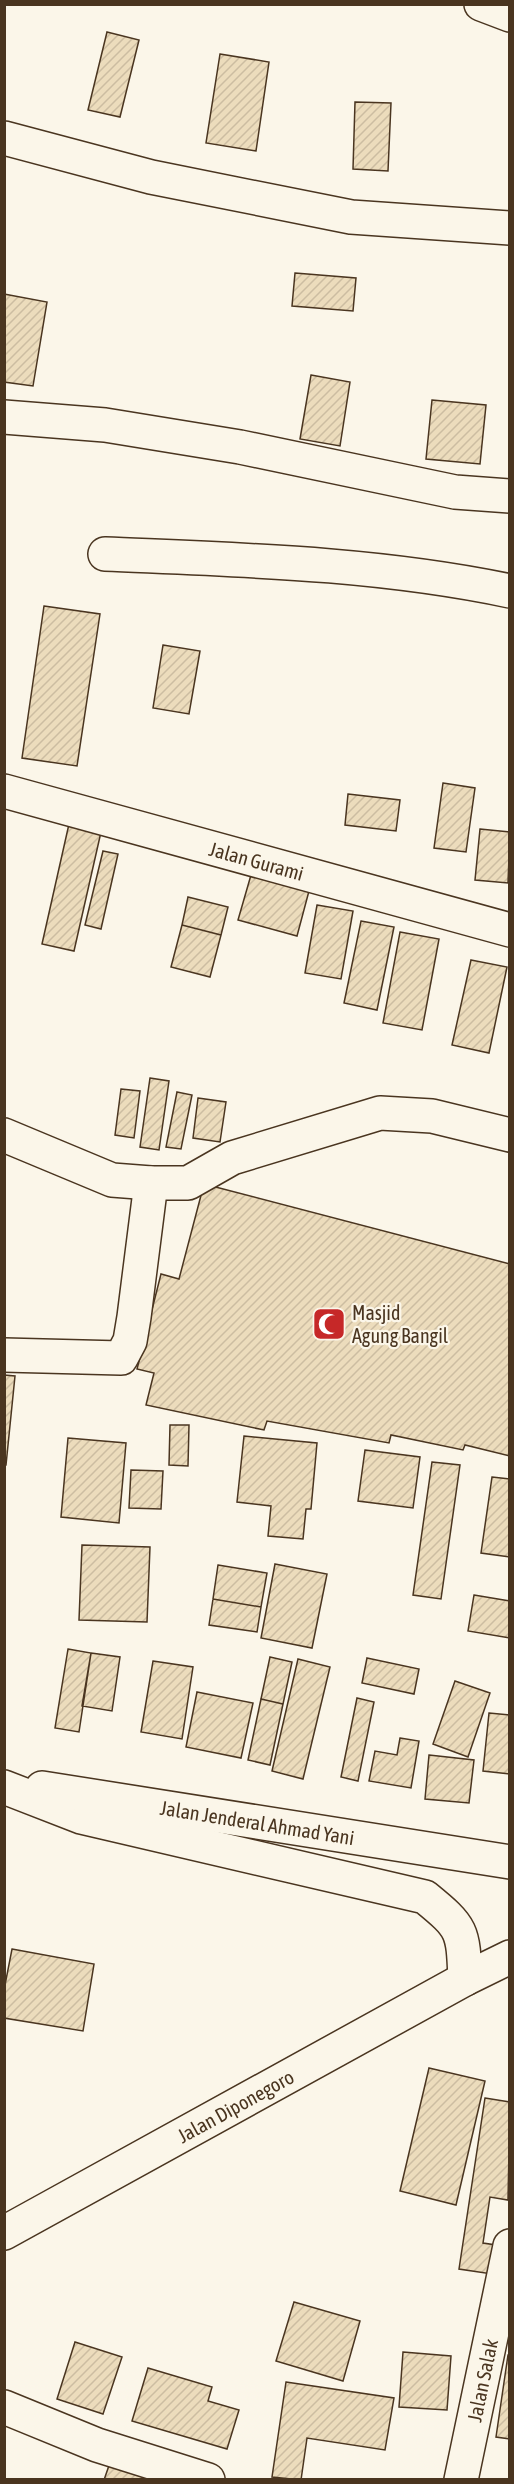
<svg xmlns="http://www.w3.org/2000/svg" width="514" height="2484" viewBox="0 0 514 2484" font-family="'Asap Condensed',sans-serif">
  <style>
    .building { fill: url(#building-hatch); stroke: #4a3520; stroke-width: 1.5 }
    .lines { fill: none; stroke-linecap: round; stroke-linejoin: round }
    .minor-casing { stroke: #4a3520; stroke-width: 36 }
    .trunk-casing { stroke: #4a3520; stroke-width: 36 }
    .minor { stroke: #fbf6e9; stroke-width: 33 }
    .trunk { stroke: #fbf6e9; stroke-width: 33 }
    .labels { text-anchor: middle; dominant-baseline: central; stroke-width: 4.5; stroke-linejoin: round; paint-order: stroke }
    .street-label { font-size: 20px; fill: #4a3520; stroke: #fbf6e9 }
    .poi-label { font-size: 20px; fill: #4a3520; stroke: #fbf6e9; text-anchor: start }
  </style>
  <defs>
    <pattern id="building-hatch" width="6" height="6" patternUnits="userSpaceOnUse" patternTransform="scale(1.5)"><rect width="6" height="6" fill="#ecdcbc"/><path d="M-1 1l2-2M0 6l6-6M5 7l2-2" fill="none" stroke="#ccbda1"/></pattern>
  </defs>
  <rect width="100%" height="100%" fill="#fbf6e9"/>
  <!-- building -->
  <path class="building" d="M 107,32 L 139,40 L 120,117 L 88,110 Z
    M 220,54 L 269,62 L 256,151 L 206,143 Z
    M 355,102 L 391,103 L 388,171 L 353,169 Z
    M 295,273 L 356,278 L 353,311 L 292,306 Z
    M 4,294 L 47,302 L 33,386 L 4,382 Z
    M 311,375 L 350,382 L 340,446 L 300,439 Z
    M 432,400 L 486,405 L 480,464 L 426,459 Z
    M 44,606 L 100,614 L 77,766 L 22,758 Z
    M 163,645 L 200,651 L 189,714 L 153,708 Z
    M 443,783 L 475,788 L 466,852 L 434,848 Z
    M 348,794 L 400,800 L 396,831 L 345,825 Z
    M 69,824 L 101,832 L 74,951 L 42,944 Z
    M 480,829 L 510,832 L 508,883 L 475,880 Z
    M 103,851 L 118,854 L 101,929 L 85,925 Z
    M 251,875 L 309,891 L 297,936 L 238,920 Z
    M 188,897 L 228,907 L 221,935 L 182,925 Z
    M 317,905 L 353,911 L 341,979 L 305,973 Z
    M 361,921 L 394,927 L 377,1010 L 344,1003 Z
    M 182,925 L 221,935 L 210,977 L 171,967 Z
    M 400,932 L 439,939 L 422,1030 L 383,1023 Z
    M 471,960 L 507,967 L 489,1053 L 452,1045 Z
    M 150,1078 L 169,1081 L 159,1150 L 140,1147 Z
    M 121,1089 L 140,1091 L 134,1138 L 115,1135 Z
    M 177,1092 L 192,1095 L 181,1149 L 166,1147 Z
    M 198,1098 L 226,1102 L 220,1142 L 193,1138 Z
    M 204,1184 L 510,1264 L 510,1456 L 465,1445 L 463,1450 L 391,1435 L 389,1443 L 267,1421 L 264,1430 L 146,1405 L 154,1373 L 137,1369 L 161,1274 L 179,1279 Z
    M 4,1375 L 15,1376 L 6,1465 L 4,1465 Z
    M 170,1425 L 189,1425 L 188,1466 L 169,1465 Z
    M 244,1436 L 317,1443 L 311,1509 L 306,1509 L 303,1539 L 268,1536 L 271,1506 L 237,1502 Z
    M 68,1438 L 126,1443 L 119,1523 L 61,1517 Z
    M 365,1450 L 420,1457 L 413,1508 L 358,1501 Z
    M 432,1462 L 460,1465 L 441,1599 L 413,1595 Z
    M 131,1470 L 163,1471 L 161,1509 L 129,1508 Z
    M 492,1477 L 510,1479 L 510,1557 L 481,1553 Z
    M 82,1545 L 150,1547 L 147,1622 L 79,1620 Z
    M 275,1564 L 327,1574 L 312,1648 L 261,1638 Z
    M 218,1565 L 267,1573 L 261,1607 L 213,1599 Z
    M 474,1595 L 510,1601 L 510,1638 L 468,1631 Z
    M 213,1599 L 261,1607 L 257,1632 L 209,1625 Z
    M 68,1649 L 91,1653 L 79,1732 L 55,1728 Z
    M 91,1653 L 120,1657 L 112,1711 L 82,1706 Z
    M 270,1657 L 292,1662 L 283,1704 L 261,1699 Z
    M 367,1658 L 419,1669 L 414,1694 L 362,1683 Z
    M 298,1659 L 330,1667 L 303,1779 L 272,1771 Z
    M 153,1661 L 193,1667 L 182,1739 L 141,1732 Z
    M 455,1681 L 490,1693 L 468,1757 L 433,1744 Z
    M 197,1692 L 253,1703 L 241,1758 L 186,1747 Z
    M 357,1698 L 374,1702 L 358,1781 L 341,1777 Z
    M 261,1699 L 283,1704 L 270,1765 L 248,1760 Z
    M 489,1713 L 510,1715 L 510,1774 L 483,1771 Z
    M 400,1738 L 419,1741 L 411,1788 L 369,1781 L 375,1751 L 397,1755 Z
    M 429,1755 L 474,1760 L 469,1803 L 425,1799 Z
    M 12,1949 L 94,1964 L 83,2031 L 4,2018 L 4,1990 Z
    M 429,2068 L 485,2081 L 456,2205 L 400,2191 Z
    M 485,2098 L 510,2102 L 508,2200 L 490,2197 L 483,2243 L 496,2245 L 492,2274 L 459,2269 Z
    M 294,2302 L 360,2321 L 343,2381 L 276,2361 Z
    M 75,2342 L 122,2357 L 103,2414 L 57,2399 Z
    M 403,2352 L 451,2356 L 447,2410 L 399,2407 Z
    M 508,2355 L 510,2355 L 510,2439 L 496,2437 Z
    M 148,2368 L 212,2387 L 208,2401 L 239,2410 L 227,2449 L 132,2421 Z
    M 286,2382 L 394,2398 L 385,2450 L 307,2438 L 301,2480 L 272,2477 Z
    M 113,2454 L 149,2465 L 144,2480 L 104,2480 Z"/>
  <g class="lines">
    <defs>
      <g id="minor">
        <path d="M 481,4 L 510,15"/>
        <path d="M 4,138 L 151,177 L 351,217 L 510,228"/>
        <path d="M 4,417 L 105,425 L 240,447 L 455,492 L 510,496"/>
        <path d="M 105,554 C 241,560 376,563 510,591"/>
        <path id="s1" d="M 4,791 L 510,930"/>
        <path d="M 4,1135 L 112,1180 L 151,1183 L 188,1183 L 232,1158 L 380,1113 L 432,1116 L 510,1135"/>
        <path d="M 4,1355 L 121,1358 L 130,1341 L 134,1317 L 151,1183"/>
        <path d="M 4,2407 L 97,2445 L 208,2480"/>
        <path id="s2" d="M 461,2480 L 510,2246"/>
      </g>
      <g id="trunk">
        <path d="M 4,1787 L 81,1817 L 425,1897 C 463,1928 463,1930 465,1979"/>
        <path id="s3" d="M 42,1788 L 510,1862"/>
        <path id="s4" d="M 4,2233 L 465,1979 L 510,1957"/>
      </g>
    </defs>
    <!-- minor casing -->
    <use href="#minor" class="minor-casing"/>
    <!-- trunk casing -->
    <use href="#trunk" class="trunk-casing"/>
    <!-- minor -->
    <use href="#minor" class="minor"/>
    <!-- trunk -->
    <use href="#trunk" class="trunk"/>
  </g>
  <!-- icons -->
  <defs>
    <symbol id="mosque-square" viewBox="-11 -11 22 22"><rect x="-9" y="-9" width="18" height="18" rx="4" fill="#c62828" stroke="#fbf6e9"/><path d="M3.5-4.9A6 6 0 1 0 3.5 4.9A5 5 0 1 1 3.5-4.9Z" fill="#fff"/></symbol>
  </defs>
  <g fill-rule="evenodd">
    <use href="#mosque-square" x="310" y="1305" width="38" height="38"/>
  </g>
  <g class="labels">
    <!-- street labels -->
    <g class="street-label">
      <text stroke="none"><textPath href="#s1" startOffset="262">Jalan Gurami</textPath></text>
      <text stroke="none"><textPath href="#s3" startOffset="218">Jalan Jenderal Ahmad Yani</textPath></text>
      <text stroke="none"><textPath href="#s4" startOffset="264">Jalan Diponegoro</textPath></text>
      <text stroke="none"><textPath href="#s2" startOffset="102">Jalan Salak</textPath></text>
    </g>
    <!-- poi labels -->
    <g class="poi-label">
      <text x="352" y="1312">Masjid<tspan x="352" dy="23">Agung Bangil</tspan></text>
    </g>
  </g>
  <!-- border -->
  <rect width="514" height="2484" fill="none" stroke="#4a3520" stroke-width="12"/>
</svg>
